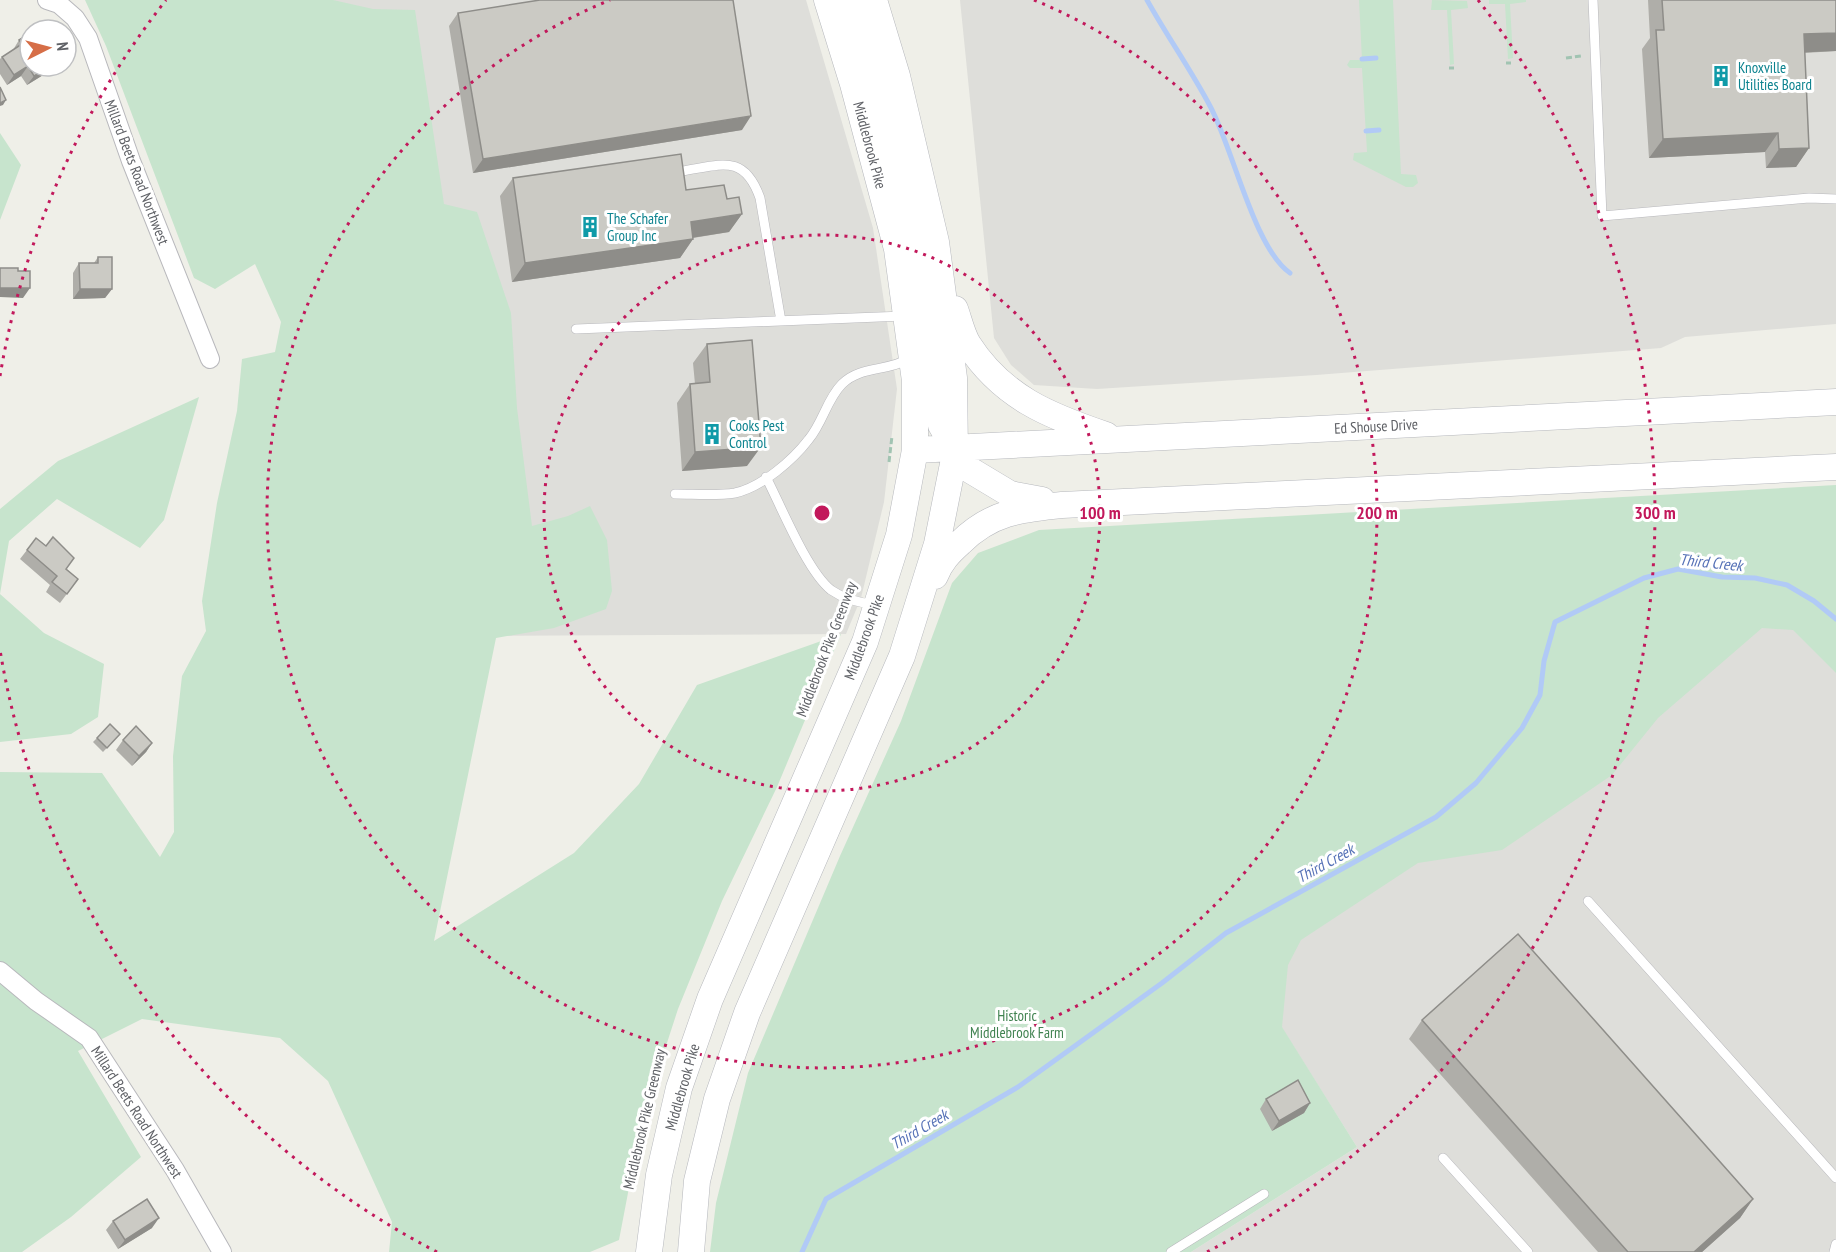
<svg xmlns="http://www.w3.org/2000/svg" width="1836" height="1252" viewBox="0 0 1836 1252" font-family="'PT Sans Narrow',sans-serif">
  <style>
    .industrial { fill: #dededa }
    .green { fill: #c7e4cd }
    .lines { fill: none; stroke-linecap: round; stroke-linejoin: round }
    .stream { stroke: #b1caf6; stroke-width: 5 }
    .lane-casing { stroke: #b8b8bc; stroke-width: 10 }
    .street-casing { stroke: #b8b8bc; stroke-width: 20 }
    .secondary-casing { stroke: #b6b8bd; stroke-width: 27 }
    .path { stroke: #a1c4b2; stroke-width: 3; stroke-dasharray: 6 3; stroke-linecap: butt }
    .lane { stroke: #fff; stroke-width: 9 }
    .street { stroke: #fff; stroke-width: 18 }
    .secondary { stroke: #fff; stroke-width: 26 }
    .wall { fill: #afaea9 }
    .shaded-wall { fill: #8e8d89 }
    .building { fill: #cbcac4; stroke: #8e8d89; stroke-width: 1.5 }
    .ring { fill: none; stroke: #c2185b; stroke-width: 3; stroke-dasharray: 3 6 }
    .labels { text-anchor: middle; dominant-baseline: central; stroke-width: 6; stroke-linejoin: round; paint-order: stroke }
    .culture-label { font-size: 15px; fill: #0d838f; stroke: #fff; text-anchor: start }
    .street-label { font-size: 15px; fill: #5f6166; stroke: #fff }
    .park-label { font-size: 15px; fill: #418351; stroke: #fff }
    .water-label { font-size: 16px; font-style: italic; fill: #5672b7; stroke: #fff }
    .centre { fill: #c2185b; stroke: #fff; stroke-width: 3 }
    .ring-label { font-size: 18px; text-anchor: middle; font-weight: bold; fill: #c2185b; stroke: #fff; stroke-width: 6; stroke-linejoin: round; paint-order: stroke }
  </style>
  <rect width="100%" height="100%" fill="#efefe8"/>
  <!-- industrial -->
  <path class="industrial" d="M 271,0 L 806,0 L 873,228 L 897,389 L 884,502 L 861,598 L 846,634 L 461,636 Z
    M 960,0 L 1836,0 L 1836,324 L 1685,337 L 1661,348 L 1316,375 L 1097,389 L 1034,385 L 1011,365 L 994,338 Z
    M 1773,596 L 1836,652 L 1836,1252 L 1191,1252 L 1357,1147 L 1236,955 Z"/>
  <!-- green -->
  <path class="green" d="M 85,0 L 333,0 L 373,9 L 415,10 L 444,204 L 477,212 L 511,313 L 517,408 L 532,526 L 568,516 L 590,506 L 607,540 L 612,591 L 606,609 L 554,628 L 496,638 L 434,941 L 574,853 L 639,784 L 697,685 L 841,634 L 777,787 L 722,901 L 678,1009 L 652,1089 L 632,1172 L 619,1240 L 590,1252 L 389,1252 L 392,1222 L 328,1081 L 280,1038 L 142,1019 L 78,1051 L 141,1157 L 71,1217 L 22,1252 L 0,1252 L 0,772 L 102,773 L 160,857 L 174,832 L 173,756 L 182,676 L 206,631 L 202,601 L 217,503 L 237,411 L 242,359 L 275,352 L 281,322 L 255,264 L 215,289 L 194,278 L 106,46 Z
    M 1359,0 L 1393,0 L 1401,174 L 1416,175 L 1418,183 L 1413,187 L 1406,187 L 1353,160 L 1354,153 L 1367,152 L 1362,68 L 1350,68 L 1347,65 L 1350,60 L 1362,60 Z
    M 1432,0 L 1467,1 L 1468,8 L 1451,10 L 1454,64 L 1450,65 L 1447,10 L 1431,10 Z
    M 1489,0 L 1526,0 L 1526,2 L 1510,4 L 1513,58 L 1508,59 L 1505,4 L 1489,4 Z
    M 0,133 L 21,165 L 0,220 Z
    M 199,397 L 164,520 L 140,548 L 57,499 L 9,541 L 0,594 L 44,633 L 104,664 L 98,717 L 71,734 L 0,742 L 0,509 L 58,461 Z
    M 1836,485 L 1836,673 L 1793,630 L 1762,628 L 1658,718 L 1612,775 L 1502,850 L 1418,863 L 1301,940 L 1288,965 L 1282,1027 L 1357,1147 L 1191,1252 L 710,1252 L 716,1203 L 748,1073 L 840,856 L 901,721 L 952,583 L 978,553 L 1039,530 Z"/>
  <g class="lines">
    <!-- stream -->
    <path class="stream" d="M 1147,0 C 1167,36 1191,70 1210,106 C 1233,148 1254,248 1290,273
      M 1362,59 L 1376,58
      M 1366,131 L 1379,130
      M 802,1252 L 826,1199 L 1018,1087 L 1162,983 L 1226,933 L 1436,817 L 1476,783 L 1522,728 L 1540,695 L 1544,661 L 1555,622 L 1644,578 L 1678,569 L 1722,577 L 1755,578 L 1787,585 L 1814,601 L 1836,619"/>
    <defs>
      <path id="lane" d="M 1593,0 L 1602,216 L 1809,198 L 1836,199
        M 682,171 C 721,165 744,153 760,198 L 781,321
        M 576,329 L 904,316
        M 766,477 C 781,506 807,571 831,590 C 844,599 859,603 874,604
        M 675,494 C 694,494 717,496 735,493 C 762,487 793,460 809,439 C 823,422 827,399 842,384 C 861,365 889,372 910,358
        M 1588,901 L 1836,1178
        M 1443,1158 L 1528,1252
        M 1171,1252 L 1264,1194
        M 1834,1252 L 1836,1244"/>
      <path id="street" d="M 47,0 L 59,4 L 75,18 L 88,38 L 131,161 L 210,359
        M 0,971 L 36,1001 L 89,1038 L 175,1170 L 222,1252"/>
      <path id="secondary" d="M 849,0 L 858,26 L 915,238 L 932,384 L 941,425 L 965,467 L 1010,494 L 1042,500
        M 955,309 C 959,320 962,334 968,344 C 1002,397 1049,416 1106,435
        M 915,450 L 1836,402
        M 935,576 C 941,561 949,553 960,543 C 991,512 1021,509 1062,505 L 1836,467
        M 649,1252 L 659,1175 L 679,1088 L 710,999 L 865,642 L 899,535 L 915,450 L 915,381 L 897,249 L 853,84 L 827,0
        M 691,1252 L 697,1181 L 717,1099 L 747,1013 L 902,656 L 937,544 L 955,454 L 954,378 L 936,242 L 897,76 L 874,0"/>
    </defs>
    <!-- lane casing -->
    <use href="#lane" class="lane-casing"/>
    <!-- street casing -->
    <use href="#street" class="street-casing"/>
    <!-- secondary casing -->
    <use href="#secondary" class="secondary-casing"/>
    <!-- path -->
    <path class="path" d="M 1566,58 L 1581,56
      M 1506,63 L 1511,63
      M 1449,68 L 1454,68
      M 889,462 L 892,436"/>
    <!-- lane -->
    <use href="#lane" class="lane"/>
    <!-- street -->
    <use href="#street" class="street"/>
    <!-- secondary -->
    <use href="#secondary" class="secondary"/>
  </g>
  <!-- wall -->
  <path class="wall" d="M 1648,0 L 1836,0 L 1836,51 L 1805,53 L 1809,148 L 1796,167 L 1766,168 L 1765,152 L 1649,158 L 1642,49 L 1650,38 Z
    M 458,13 L 742,130 L 473,173 L 449,26 Z
    M 19,40 L 49,66 L 52,66 L 48,72 L 27,85 L 21,76 L 7,85 L 0,74 L 0,59 L 2,57 L 13,50 Z
    M 513,178 L 686,190 L 727,199 L 742,214 L 729,232 L 693,238 L 693,239 L 680,258 L 512,282 L 500,196 Z
    M 98,257 L 112,289 L 105,298 L 73,299 L 73,273 L 79,263 L 94,263 Z
    M 707,344 L 747,466 L 682,471 L 677,403 L 690,384 L 695,384 L 693,363 Z
    M 27,550 L 66,569 L 78,579 L 60,603 L 46,592 L 50,585 L 20,559 Z
    M 120,734 L 103,752 L 93,742 L 97,738 Z
    M 123,740 L 152,743 L 146,752 L 132,766 L 116,750 Z
    M 1422,1020 L 1753,1199 L 1740,1218 L 1702,1252 L 1598,1252 L 1409,1039 Z
    M 1266,1099 L 1310,1103 L 1304,1113 L 1272,1131 L 1260,1109 Z
    M 113,1221 L 152,1228 L 118,1249 L 106,1230 Z"/>
  <!-- shaded-wall -->
  <path class="shaded-wall" d="M 1836,33 L 1836,51 L 1790,53 L 1804,34 Z
    M 28,66 L 21,76 L 7,85 L 14,75 Z
    M 49,66 L 52,66 L 48,72 L 27,85 L 34,76 Z
    M 6,100 L 3,105 L 0,106 L 0,103 Z
    M 751,116 L 742,130 L 473,173 L 483,159 Z
    M 1778,133 L 1765,152 L 1649,158 L 1663,139 Z
    M 1809,148 L 1796,167 L 1766,168 L 1779,149 Z
    M 742,214 L 729,232 L 678,240 L 691,222 Z
    M 693,239 L 680,258 L 512,282 L 525,263 Z
    M 0,288 L 30,288 L 23,298 L 0,297 Z
    M 80,289 L 112,289 L 105,298 L 73,299 Z
    M 761,447 L 747,466 L 682,471 L 695,452 Z
    M 152,743 L 146,752 L 132,766 L 139,756 Z
    M 1310,1103 L 1304,1113 L 1272,1131 L 1279,1121 Z
    M 1753,1199 L 1740,1218 L 1702,1252 L 1694,1252 Z
    M 159,1218 L 152,1228 L 118,1249 L 125,1240 Z"/>
  <!-- building -->
  <path class="building" d="M 540,0 L 733,0 L 751,116 L 483,159 L 458,13 Z
    M 1662,0 L 1836,0 L 1836,33 L 1804,34 L 1809,148 L 1779,149 L 1778,133 L 1663,139 L 1656,30 L 1664,30 Z
    M 30,33 L 30,66 L 49,66 L 34,76 L 28,66 L 14,75 L 2,57 L 22,44 L 19,40 Z
    M 0,87 L 6,100 L 0,103 Z
    M 681,154 L 686,190 L 724,185 L 727,199 L 739,197 L 742,214 L 691,222 L 693,239 L 525,263 L 513,178 Z
    M 98,257 L 112,257 L 112,289 L 80,289 L 79,263 L 98,263 Z
    M 0,268 L 18,268 L 18,271 L 30,271 L 30,288 L 0,288 Z
    M 752,340 L 761,447 L 695,452 L 690,384 L 710,382 L 707,344 Z
    M 53,537 L 74,558 L 66,569 L 78,579 L 67,594 L 52,582 L 57,576 L 27,550 L 36,538 L 46,546 Z
    M 110,724 L 120,734 L 107,748 L 97,738 Z
    M 136,726 L 152,743 L 139,756 L 123,740 Z
    M 1518,934 L 1753,1199 L 1694,1252 L 1628,1252 L 1422,1020 Z
    M 1298,1080 L 1310,1103 L 1279,1121 L 1266,1099 Z
    M 147,1199 L 159,1218 L 125,1240 L 113,1221 Z"/>
  <!-- distance rings -->
  <g class="ring">
    <circle cx="822" cy="513" r="278"/>
    <path d="M1034 0A555 555 0 1 1 610 0"/>
    <path d="M437 1252A833 833 0 0 1 0 650M0 376A833 833 0 0 1 166 0M1478 0A833 833 0 0 1 1207 1252"/>
  </g>
  <!-- icons -->
  <defs>
    <symbol id="building-bare" viewBox="-9 -9 18 18"><path d="M-4-6H4V6H1V3H-1V6H-4ZM-2.5-4.3h1.7v1.8h-1.7ZM.8-4.3h1.7v1.8H.8ZM-2.5-1h1.7V.8h-1.7ZM.8-1h1.7V.8H.8Z" fill="#0f9aa8" stroke="#fff" stroke-width="2.5" paint-order="stroke"/></symbol>
  </defs>
  <g fill-rule="evenodd">
    <use href="#building-bare" x="1706" y="61" width="30" height="30"/>
    <use href="#building-bare" x="575" y="212" width="30" height="30"/>
    <use href="#building-bare" x="697" y="419" width="30" height="30"/>
  </g>
  <g class="labels">
    <!-- culture labels -->
    <g class="culture-label">
      <text x="1738" y="67">Knoxville<tspan x="1738" dy="17">Utilities Board</tspan></text>
      <text x="607" y="218">The Schafer<tspan x="607" dy="17">Group Inc</tspan></text>
      <text x="729" y="425">Cooks Pest<tspan x="729" dy="17">Control</tspan></text>
    </g>
    <!-- street labels -->
    <g class="street-label">
      <text transform="translate(870 145) rotate(75)">Middlebrook Pike</text>
      <text transform="translate(137 172) rotate(69)">Millard Beets Road Northwest</text>
      <text transform="translate(1376 426) rotate(-3)">Ed Shouse Drive</text>
      <text transform="translate(864 637) rotate(-70)">Middlebrook Pike</text>
      <text transform="translate(826 649) rotate(-69)">Middlebrook Pike Greenway</text>
      <text transform="translate(682 1087) rotate(-74)">Middlebrook Pike</text>
      <text transform="translate(137 1112) rotate(57)">Millard Beets Road Northwest</text>
      <text transform="translate(644 1119) rotate(-77)">Middlebrook Pike Greenway</text>
    </g>
    <!-- park labels -->
    <g class="park-label">
      <text x="1017" y="1015">Historic<tspan x="1017" dy="17">Middlebrook Farm</tspan></text>
    </g>
    <!-- water labels -->
    <g class="water-label">
      <text transform="translate(1711 562) rotate(6)">Third Creek</text>
      <text transform="translate(1325 863) rotate(-29)">Third Creek</text>
      <text transform="translate(919 1129) rotate(-30)">Third Creek</text>
    </g>
  </g>
  <circle cx="822" cy="513" r="9" class="centre"/>
  <g class="ring-label">
    <text x="1100" y="519">100 m</text>
    <text x="1377" y="519">200 m</text>
    <text x="1655" y="519">300 m</text>
  </g>
  <!-- north arrow -->
  <g transform="translate(48 48) rotate(84)"><circle r="28" fill="#ffffff" stroke="#bfc0c2" stroke-width="1.5"/>
  <path d="M0-4.5L10 22L0 15L-10 22Z" fill="#d66e47"/>
  <text y="-9" font-size="16" font-weight="bold" text-anchor="middle" fill="#5f6166">N</text>
  </g>
</svg>
